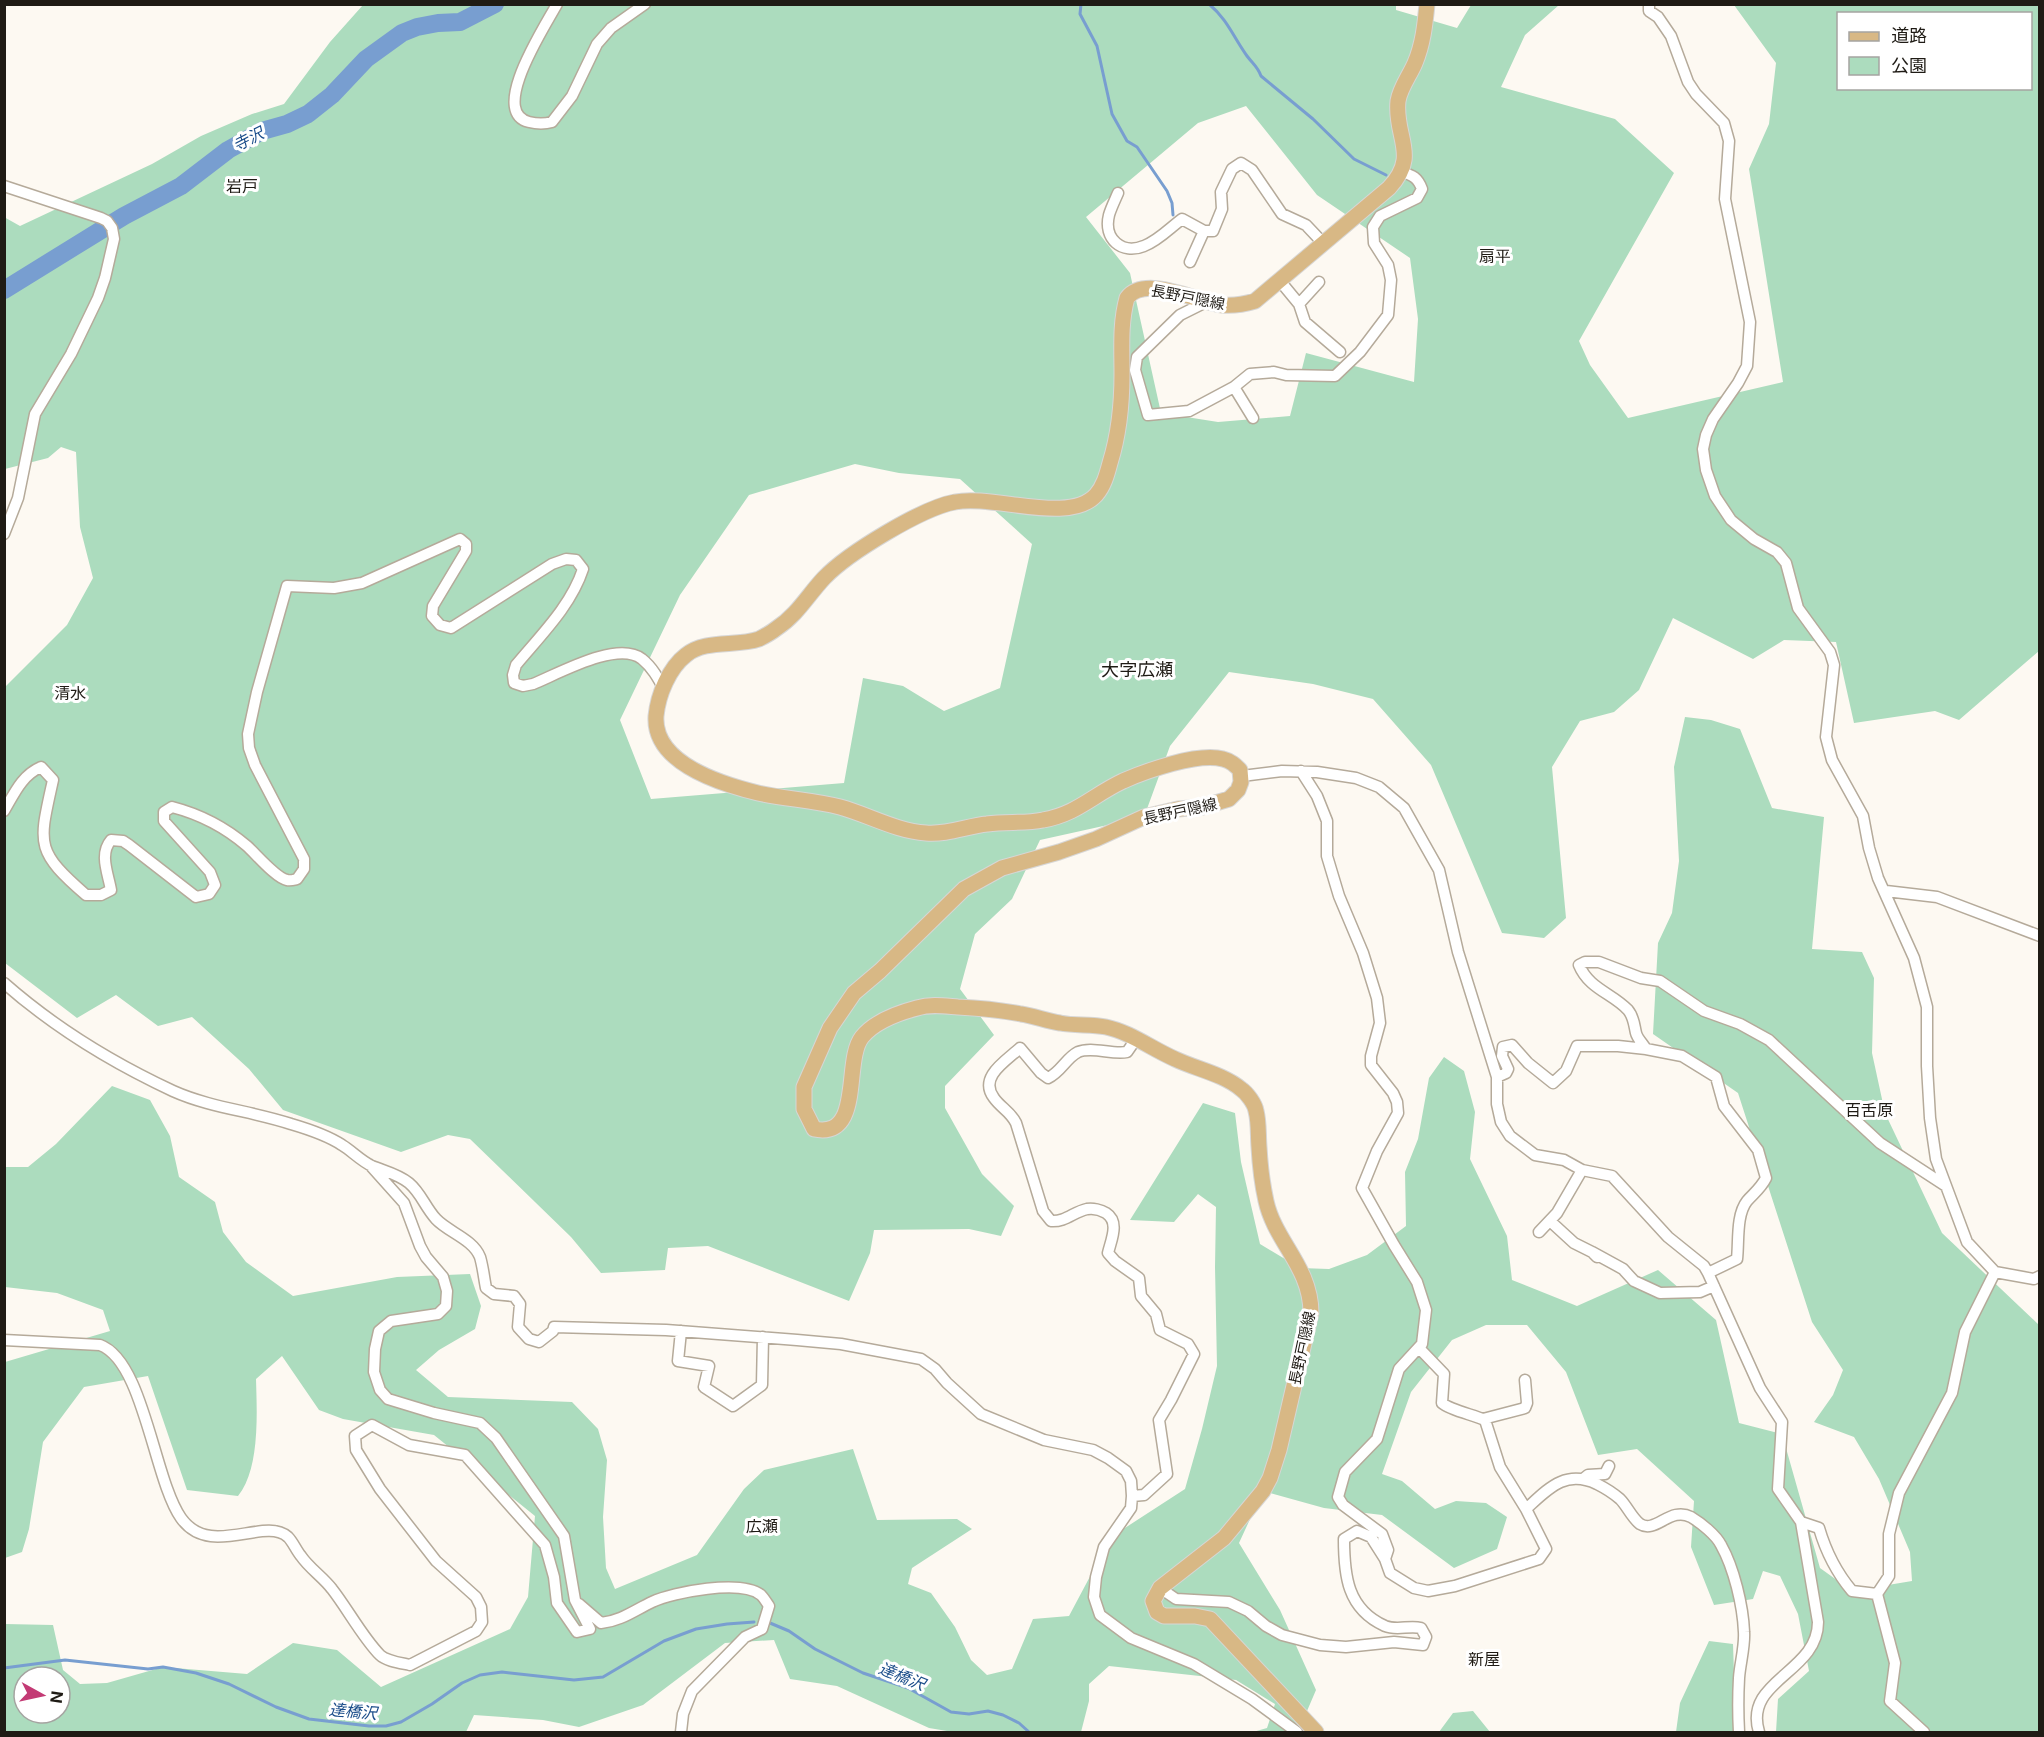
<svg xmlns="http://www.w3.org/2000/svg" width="2044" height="1737" viewBox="0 0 2044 1737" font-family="Inter,'Noto Sans JP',sans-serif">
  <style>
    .green { fill: #acdcbe; fill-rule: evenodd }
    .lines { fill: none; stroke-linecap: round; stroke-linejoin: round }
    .stream { stroke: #789ed0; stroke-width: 3 }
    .river { stroke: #789ed0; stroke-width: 18 }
    .minor-casing { stroke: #b5aa9a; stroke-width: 13 }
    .primary-casing { stroke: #d7d6d5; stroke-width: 17 }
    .minor { stroke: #fff; stroke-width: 10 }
    .primary { stroke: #d8b885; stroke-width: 15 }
    .labels { text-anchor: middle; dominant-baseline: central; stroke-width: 6; stroke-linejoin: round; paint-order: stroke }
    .street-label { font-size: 15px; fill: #1f1b15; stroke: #fff }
    .water-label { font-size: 16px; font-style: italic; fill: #1b4d8a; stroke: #fff }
    .neighbourhood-label { font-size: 16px; fill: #1f1b15; stroke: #fff }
    .quarter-label { font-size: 18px; fill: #1f1b15; stroke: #fff }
  </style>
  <rect width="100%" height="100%" fill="#fdf9f2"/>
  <!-- green -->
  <path class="green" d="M 1396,4 L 1396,10 L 1457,28 L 1471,5 L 1559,5 L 1525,35 L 1501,87 L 1615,119 L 1674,173 L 1579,341 L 1590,365 L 1628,418 L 1783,382 L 1749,169 L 1769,124 L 1776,63 L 1734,5 L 2039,5 L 2039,651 L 1959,720 L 1935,711 L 1854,723 L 1836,642 L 1784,640 L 1753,659 L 1673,618 L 1639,690 L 1614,712 L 1580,721 L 1552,767 L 1566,918 L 1544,938 L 1502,933 L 1431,765 L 1373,699 L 1313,684 L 1229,672 L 1170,746 L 1144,817 L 1040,840 L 1012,899 L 975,934 L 960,989 L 994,1035 L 945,1086 L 945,1108 L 982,1174 L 1014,1206 L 1001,1236 L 969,1229 L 874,1230 L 870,1253 L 849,1301 L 708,1246 L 668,1248 L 665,1270 L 601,1273 L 571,1237 L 470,1139 L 448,1135 L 401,1152 L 283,1110 L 249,1069 L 192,1017 L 158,1026 L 116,995 L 77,1018 L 5,963 L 5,687 L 67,625 L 93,578 L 80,527 L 76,452 L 61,447 L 48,458 L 5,469 L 4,217 L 20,226 L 152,164 L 201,136 L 252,114 L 284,104 L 330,42 L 363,5 ZM 1838,14 L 2030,14 L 2030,88 L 1838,88 ZM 1246,106 L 1317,195 L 1410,258 L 1418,319 L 1414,382 L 1306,353 L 1290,416 L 1218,422 L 1161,413 L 1130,273 L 1086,217 L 1198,123 ZM 855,464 L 899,473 L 960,479 L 1032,544 L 1000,688 L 944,711 L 903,686 L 863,678 L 844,783 L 651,799 L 620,720 L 680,595 L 749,495 Z
    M 1685,717 L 1711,720 L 1740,729 L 1772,808 L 1824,817 L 1812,949 L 1862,952 L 1874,978 L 1872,1053 L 1885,1113 L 1942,1233 L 2039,1325 L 2039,1732 L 1776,1732 L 1778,1699 L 1809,1671 L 1798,1614 L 1780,1576 L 1763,1571 L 1753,1599 L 1714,1605 L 1691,1547 L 1694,1501 L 1637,1449 L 1598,1455 L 1566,1372 L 1527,1325 L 1486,1325 L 1452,1340 L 1411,1392 L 1382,1474 L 1402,1481 L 1435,1509 L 1456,1501 L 1486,1503 L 1507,1517 L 1497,1549 L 1454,1568 L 1382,1515 L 1324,1508 L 1263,1491 L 1239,1543 L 1280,1610 L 1316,1690 L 1304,1718 L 1286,1732 L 1253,1732 L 1267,1728 L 1275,1704 L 1236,1680 L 1109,1666 L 1089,1684 L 1089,1701 L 1081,1732 L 953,1732 L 929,1728 L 837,1686 L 790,1679 L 774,1640 L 725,1643 L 643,1705 L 579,1727 L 543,1720 L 474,1715 L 466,1732 L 5,1732 L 5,1624 L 53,1625 L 63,1670 L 80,1684 L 107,1683 L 163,1667 L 247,1674 L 293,1643 L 337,1650 L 381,1687 L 510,1629 L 528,1597 L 535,1516 L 434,1435 L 343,1419 L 319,1410 L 282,1356 L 256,1379 C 257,1413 260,1469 238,1496 L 187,1490 L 148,1376 L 84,1387 L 43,1442 L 29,1529 L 22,1552 L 5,1558 L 5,1362 L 110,1331 L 103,1310 L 57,1293 L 5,1287 L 5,1167 L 28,1167 L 56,1144 L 112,1086 L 150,1100 L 170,1136 L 179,1177 L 215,1202 L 223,1232 L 246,1262 L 293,1296 L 397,1277 L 470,1274 L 481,1306 L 475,1329 L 439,1350 L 416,1370 L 448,1397 L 572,1402 L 598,1429 L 607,1460 L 603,1517 L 606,1568 L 615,1589 L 697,1555 L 744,1489 L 764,1470 L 853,1449 L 877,1520 L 957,1519 L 972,1529 L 912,1568 L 908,1584 L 931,1593 L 955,1627 L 971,1660 L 987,1675 L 1012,1669 L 1033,1619 L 1069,1616 L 1111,1537 L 1185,1489 L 1202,1429 L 1217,1366 L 1215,1267 L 1216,1207 L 1198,1194 L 1174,1222 L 1130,1220 L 1203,1103 L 1235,1113 L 1241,1162 L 1260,1244 L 1300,1268 L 1329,1269 L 1367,1255 L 1406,1226 L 1405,1172 L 1418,1139 L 1429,1078 L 1444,1057 L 1464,1071 L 1475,1112 L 1470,1159 L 1507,1236 L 1512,1280 L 1577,1306 L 1658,1270 L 1716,1320 L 1739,1423 L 1782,1434 L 1820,1568 L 1852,1591 L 1912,1581 L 1910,1552 L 1879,1479 L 1854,1437 L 1814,1422 L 1833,1395 L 1843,1370 L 1812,1322 L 1738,1093 L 1653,1034 L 1658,943 L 1672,913 L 1679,861 L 1674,767 ZM 24,1677 L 60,1677 L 60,1713 L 24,1713 Z
    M 1709,1641 L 1733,1644 L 1736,1732 L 1676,1732 L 1680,1703 Z
    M 1473,1711 L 1490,1732 L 1439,1732 L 1453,1713 Z"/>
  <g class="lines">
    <!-- stream -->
    <path class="stream" d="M 1081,4 L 1080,14 L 1097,46 L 1112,114 L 1127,141 L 1137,147 L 1167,191 L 1172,203 L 1173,215
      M 1209,4 C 1227,19 1234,38 1247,56 C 1253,64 1258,67 1261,76 L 1313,119 L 1354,159 L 1386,175
      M 770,1623 L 789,1631 L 815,1649 L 863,1673 L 908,1688 L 951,1712 L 969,1714 L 988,1711 L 1003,1715 L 1019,1723 L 1029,1732
      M 4,1668 L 65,1660 L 148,1669 L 163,1667 L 196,1673 L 229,1684 L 276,1707 L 309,1719 L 369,1726 L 386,1726 L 401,1722 L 432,1704 L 462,1683 L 480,1675 L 502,1672 L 574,1680 L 603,1677 L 664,1641 L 696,1629 L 727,1624 L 754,1622"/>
    <!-- river -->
    <path class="river" d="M 4,290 L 124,216 L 181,186 L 228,150 L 262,131 L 287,124 L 308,114 L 332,95 L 366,59 L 402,33 L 417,27 L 438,23 L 460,22 L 495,4"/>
    <defs>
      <path id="minor" d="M 557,4 C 546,25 488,112 529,122 C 537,124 545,124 552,122 L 572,96 L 597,44 L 611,28 L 645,4
        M 1649,4 L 1649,11 L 1658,17 L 1671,36 L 1688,82 L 1696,94 L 1724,123 L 1729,141 L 1725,199 L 1750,322 L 1747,366 L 1738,383 L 1713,419 L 1706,435 L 1703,449 L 1706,470 L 1715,496 L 1731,520 L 1754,539 L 1777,552 L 1786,563 L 1798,608 L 1830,652 L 1834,665 L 1826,737 L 1832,760 L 1863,816 L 1869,848 L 1878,878 L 1914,958 L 1927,1007 L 1927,1066 L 1930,1118 L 1936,1159 L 1967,1242 L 1995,1272 L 2034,1279 L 2040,1276
        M 4,186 L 101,218 L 107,221 L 112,228 L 114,239 L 105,278 L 98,298 L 71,354 L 35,414 L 18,498 L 4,534
        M 1118,193 C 1115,200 1111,208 1109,215 C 1103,239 1122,255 1144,246 C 1158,241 1171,227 1182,219 L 1204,231
        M 1190,262 L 1204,231 L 1213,231 L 1222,209 L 1221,192 L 1232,169 L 1241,163 L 1252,170 L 1282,214 L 1306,225 L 1323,243
        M 1280,281 L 1299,304 L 1319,282
        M 1206,302 L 1180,315 L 1137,357 L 1135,370 L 1148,415 L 1189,411 L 1234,387 L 1250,374 L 1274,372 L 1286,375 L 1335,376 L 1360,352 L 1388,315 L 1391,280 L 1388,265 L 1374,243 L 1373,227 L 1380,216 L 1417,198 L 1422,189 C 1418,178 1413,175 1401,172
        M 1299,304 L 1305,322 L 1340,352
        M 1234,387 L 1253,418
        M 1301,771 L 1317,796 L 1327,821 L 1327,856 L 1339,896 L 1363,953 L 1377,998 L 1380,1023 L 1371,1056 L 1371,1065 L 1393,1093 L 1397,1102 L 1398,1113 L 1377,1151 L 1362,1188 L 1394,1245 L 1417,1282 L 1426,1310 L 1422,1344 L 1399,1369 L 1377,1439 L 1345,1472 L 1338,1497 L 1343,1505 L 1382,1534 L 1388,1550 L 1385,1559
        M 1242,776 L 1282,771 L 1317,772 L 1356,778 L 1379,787 L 1404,808 L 1439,870 L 1458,952 L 1497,1077 L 1497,1104 L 1501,1122 L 1510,1136 L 1535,1155 L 1564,1160 L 1582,1170 L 1612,1176 L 1668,1237 L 1704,1266 L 1708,1273 L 1760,1388 L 1782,1422 L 1778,1489 L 1801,1522 L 1818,1622 C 1818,1673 1743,1680 1759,1732
        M 4,811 C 14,794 22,775 41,767 L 53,780 C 39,844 34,850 86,895 L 101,895 L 111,890 C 108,873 99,854 111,840 L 123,841 L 129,845 L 196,897 L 209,894 L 215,885 L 210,872 L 164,821 L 164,812 L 172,807 C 199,814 226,828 247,846 C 256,854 276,878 287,880 C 290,881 293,880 297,879 L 304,869 L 304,859 L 255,765 L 249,748 L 248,734 L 257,692 L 287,586 L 334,588 L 362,583 L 460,539 L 466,544 L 466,551 L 433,606 L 432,616 L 440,625 L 451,628 L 552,564 L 566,559 L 576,560 L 583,569 C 571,606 540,636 516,665 L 513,675 L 514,683 L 523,686 L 533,684 C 558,674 617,640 642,659 C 652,667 658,678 664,689
        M 1886,891 L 1937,897 L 2040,936
        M 4,983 C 54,1027 113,1063 173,1091 C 211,1108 252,1111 291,1124 C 308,1129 327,1135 342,1145 C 352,1151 361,1161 372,1166 C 384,1171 398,1174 409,1183 C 421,1193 425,1207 436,1219 C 448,1232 473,1239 480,1257 C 483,1267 484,1278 486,1288 L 494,1294 L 514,1296 L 520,1304 L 518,1327 L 529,1339 L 539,1342 L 553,1331 L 554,1327 L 666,1330 L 797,1340 L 841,1344 L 921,1359 L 935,1369 L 947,1383 L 981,1414 L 1044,1440 L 1093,1450 L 1108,1458 L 1126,1471 L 1131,1481 L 1132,1496 L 1131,1508 L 1104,1547 L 1096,1577 L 1094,1597 L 1100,1615 L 1131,1638 L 1194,1664 L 1252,1699 L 1297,1732
        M 1646,1049 L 1682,1056 L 1716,1077 L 1724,1106 L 1758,1150 L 1766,1178 C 1761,1188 1754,1193 1747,1201 C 1736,1215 1739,1241 1737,1259 L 1708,1273
        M 1497,1077 L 1506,1073 L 1508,1069 L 1502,1056 L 1503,1047 L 1512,1045 L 1528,1063 L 1553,1083 L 1566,1071 L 1577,1046 L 1618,1046 L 1646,1049 C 1643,1044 1637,1038 1636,1033 C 1634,1025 1634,1017 1628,1010 C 1612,993 1589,989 1579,965 L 1585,962 L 1599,962 L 1641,978 L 1660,981 L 1704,1011 L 1740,1024 L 1769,1040 L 1880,1143 L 1946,1186
        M 1550,1221 L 1574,1243 L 1592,1252 L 1597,1257
        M 1539,1232 L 1557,1213 L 1582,1170
        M 1592,1252 L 1623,1269 L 1634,1281 L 1660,1293 L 1700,1292 L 1714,1286
        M 681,1331 L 678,1361 L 709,1366 L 704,1387 L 733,1406 L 762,1385 L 763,1337
        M 4,1340 L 100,1345 C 144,1361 154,1480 181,1518 C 210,1559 264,1516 288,1537 C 293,1542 296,1550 301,1556 C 309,1568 323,1577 332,1589 C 347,1608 363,1638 380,1655 C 386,1661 401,1663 410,1665 L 476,1631 L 482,1622 L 481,1607 L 476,1597 L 436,1561 L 380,1489 L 356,1450 L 355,1436 L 372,1425 L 409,1445 L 465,1455 L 545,1545 L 554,1577 L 557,1603 L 577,1632 L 590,1629 L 575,1600 L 564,1536 L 496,1438 L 480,1423 L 434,1413 L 388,1399 L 380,1390 L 374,1372 L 375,1349 L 379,1331 L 391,1321 L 438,1314 L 446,1306 L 447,1291 L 443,1277 L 426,1257 L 420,1246 L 404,1203 L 370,1165
        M 1419,1348 L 1444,1374 L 1442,1403 C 1450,1410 1474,1415 1485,1420 L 1500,1467 L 1526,1509
        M 1483,1419 L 1525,1408 L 1527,1403 L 1525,1380
        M 1583,1479 L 1588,1475 L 1605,1474 L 1609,1466
        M 1132,1496 L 1144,1495 L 1167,1474 L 1159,1420 L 1171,1400 L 1194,1354 L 1188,1344 L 1160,1330 L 1156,1314 L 1141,1296 L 1139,1278 L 1115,1261 L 1108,1253 C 1111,1240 1120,1222 1106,1213 C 1101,1210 1093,1208 1087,1209 C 1073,1212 1066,1222 1051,1221 L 1043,1211 L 1016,1123 C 1010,1111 1001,1108 994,1098 C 978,1077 1006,1061 1020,1048 L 1041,1073 L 1048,1078 C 1061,1072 1066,1058 1078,1052 C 1092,1046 1112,1055 1127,1052 L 1136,1039
        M 1801,1522 L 1819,1528 C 1826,1552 1836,1572 1852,1591 L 1877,1594
        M 1160,1588 L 1176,1599 L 1229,1602 L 1248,1611 L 1266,1626 L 1282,1635 L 1320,1645 L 1346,1647 L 1394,1642 L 1423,1645 L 1426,1637 L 1421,1628 C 1409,1625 1397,1631 1385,1626 C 1347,1609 1344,1575 1344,1539 L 1357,1531 L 1371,1537 L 1385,1559 L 1390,1573 L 1414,1588 L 1428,1591 L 1455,1586 L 1539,1559 L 1546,1549 L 1526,1509 C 1548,1489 1565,1469 1597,1484 C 1605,1488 1613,1493 1620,1499 C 1627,1506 1632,1518 1640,1524 C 1656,1534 1670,1506 1691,1517 C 1701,1523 1716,1535 1721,1545 C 1734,1568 1743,1606 1744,1632 C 1745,1647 1740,1663 1739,1678 C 1738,1696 1738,1714 1739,1732
        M 1877,1594 L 1889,1576 L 1889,1534 L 1899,1493 L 1952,1393 L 1965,1332 L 1995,1272
        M 1877,1594 L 1895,1663 L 1890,1701 L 1924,1732
        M 579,1604 L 601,1623 C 621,1621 635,1610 652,1602 C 674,1592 741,1579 761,1595 C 764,1598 767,1603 769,1606 L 762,1629 L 745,1637 L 692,1691 L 683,1714 L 681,1732"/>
      <path id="primary" d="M 1316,1732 L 1210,1619 L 1195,1616 L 1164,1616 L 1157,1612 L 1153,1601 L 1160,1588 L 1224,1538 L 1263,1491 L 1270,1478 L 1279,1450 L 1311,1313 C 1311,1267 1275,1242 1266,1201 C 1262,1183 1260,1165 1259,1147 C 1258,1135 1259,1122 1256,1111 C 1255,1104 1247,1093 1241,1089 C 1223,1074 1196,1069 1175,1059 C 1152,1049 1130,1032 1106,1027 C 1091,1024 1075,1026 1060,1023 C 1047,1021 1034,1016 1021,1014 C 1000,1010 979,1008 958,1007 C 944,1006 931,1004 917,1008 C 898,1013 875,1021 862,1037 C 843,1061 864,1139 814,1129 L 804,1109 L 804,1087 L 830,1028 L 854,993 L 880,971 L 964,889 L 1002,868 L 1059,852 L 1096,839 L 1144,817 L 1178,809 L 1202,807 L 1229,799 L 1238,790 L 1241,782 L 1240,770 C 1235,765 1231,761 1223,759 C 1198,752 1146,771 1123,781 C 1093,795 1077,814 1043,820 C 1024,824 1006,821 987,824 C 967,826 947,835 926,833 C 896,831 869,815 840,807 C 813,800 785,799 758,793 C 721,784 653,763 656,716 C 658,695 669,668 686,655 C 705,639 736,647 759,639 C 765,636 772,632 777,628 C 797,615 808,595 824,578 C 848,553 922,508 955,502 C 993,494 1069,525 1096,495 C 1104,486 1107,474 1110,463 C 1119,434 1122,405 1122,374 C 1122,349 1120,323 1127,298 C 1145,274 1198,302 1222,305 C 1234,306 1245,304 1255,301 L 1389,188 C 1420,155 1394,137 1398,101 C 1400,88 1410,75 1415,63 C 1423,44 1425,25 1427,4"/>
    </defs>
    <!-- minor casing -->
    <use href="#minor" class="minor-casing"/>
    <!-- primary casing -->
    <use href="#primary" class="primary-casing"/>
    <!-- minor -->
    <use href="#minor" class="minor"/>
    <!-- primary -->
    <use href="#primary" class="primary"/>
  </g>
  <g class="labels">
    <!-- street labels -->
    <g class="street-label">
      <text transform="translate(1188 297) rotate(11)">長野戸隠線</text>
      <text transform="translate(1180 811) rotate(-12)">長野戸隠線</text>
      <text transform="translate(1302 1348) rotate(-78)">長野戸隠線</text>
    </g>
    <!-- water labels -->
    <g class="water-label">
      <text transform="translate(248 139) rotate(-27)">寺沢</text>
      <text transform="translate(902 1676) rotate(22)">達橋沢</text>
      <text transform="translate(353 1711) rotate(5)">達橋沢</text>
    </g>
    <!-- neighbourhood labels -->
    <g class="neighbourhood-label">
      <text x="242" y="186">岩戸</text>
      <text x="1495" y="256">扇平</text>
      <text x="70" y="693">清水</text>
      <text x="1869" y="1110">百舌原</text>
      <text x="762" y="1526">広瀬</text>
      <text x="1484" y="1659">新屋</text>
    </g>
    <!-- quarter labels -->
    <g class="quarter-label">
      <text x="1137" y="669">大字広瀬</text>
    </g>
  </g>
  <!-- border -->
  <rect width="2044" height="1737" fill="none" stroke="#1f1b15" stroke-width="12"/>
  <!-- legend -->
  <rect x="1837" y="12" width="195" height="78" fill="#ffffff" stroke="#a5a4a1" stroke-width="1.5"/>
  <rect x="1849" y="32" width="30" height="9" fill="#d8b885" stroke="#a5a4a1" stroke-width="1.5"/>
  <text x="1891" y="42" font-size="18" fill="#1f1b15">道路</text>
  <rect x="1849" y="57" width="30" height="18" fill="#acdcbe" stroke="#a5a4a1" stroke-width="1.5"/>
  <text x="1891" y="72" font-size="18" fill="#1f1b15">公園</text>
  <!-- north arrow -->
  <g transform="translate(42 1695) rotate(98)"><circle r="28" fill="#ffffff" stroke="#a5a4a1" stroke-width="1.5"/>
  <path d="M0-4.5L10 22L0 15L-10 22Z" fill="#c33a74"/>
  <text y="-9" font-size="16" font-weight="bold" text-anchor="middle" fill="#1f1b15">N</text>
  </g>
</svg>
